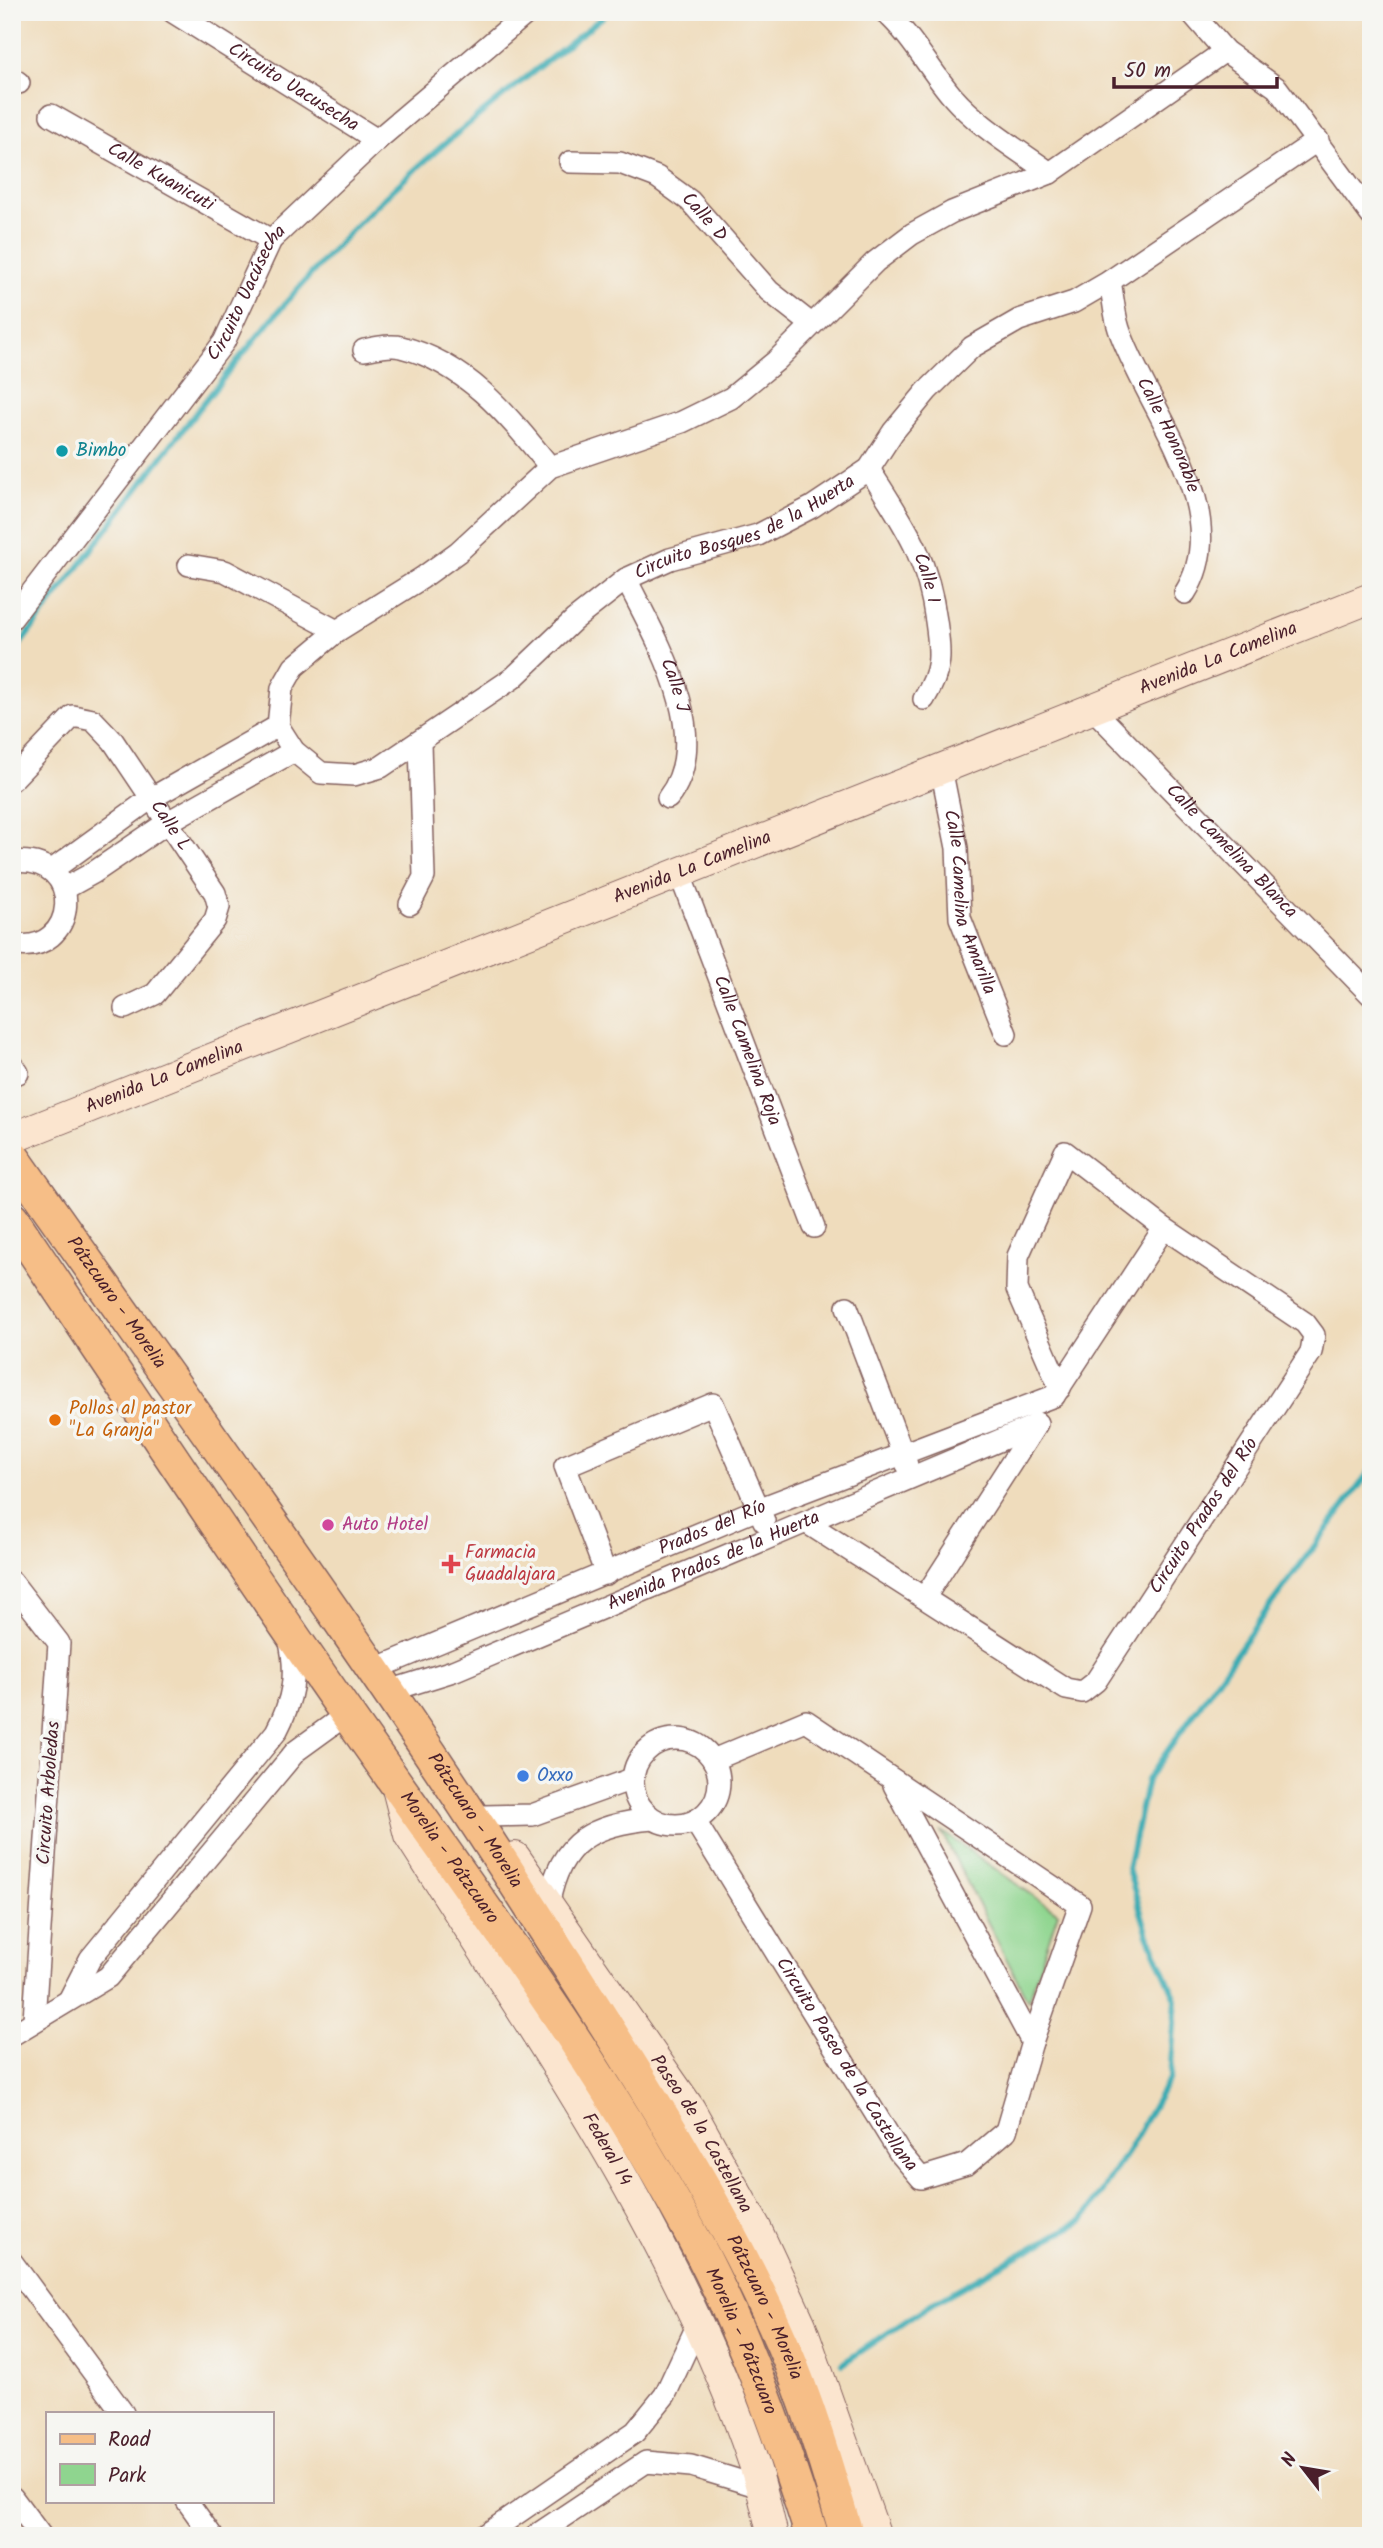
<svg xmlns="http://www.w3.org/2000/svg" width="1383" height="2548" viewBox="0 0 1383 2548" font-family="Kalam,sans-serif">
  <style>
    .green { fill: #8fd58f; stroke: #6c7a5d; stroke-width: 2 }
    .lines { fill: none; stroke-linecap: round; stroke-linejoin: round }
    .stream { stroke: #39abb3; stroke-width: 6 }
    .street-casing { stroke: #84615e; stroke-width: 24 }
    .secondary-casing { stroke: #84615e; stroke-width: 32 }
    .primary-casing { stroke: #84615e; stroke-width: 36 }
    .street { stroke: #fff; stroke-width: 21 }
    .secondary { stroke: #fbe5cf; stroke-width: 30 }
    .primary { stroke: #f6be87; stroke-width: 33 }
    .culture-dot { fill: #0f9aa8; stroke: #f6f6f2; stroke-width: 2.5 }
    .food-dot { fill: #e8710a; stroke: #f6f6f2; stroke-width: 2.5 }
    .hotel-dot { fill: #d1479c; stroke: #f6f6f2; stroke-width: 2.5 }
    .health-dot { fill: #e0444e; stroke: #f6f6f2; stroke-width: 2.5 }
    .shop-dot { fill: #3f7fe0; stroke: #f6f6f2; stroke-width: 2.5 }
    .labels { text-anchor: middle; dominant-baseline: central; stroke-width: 7; stroke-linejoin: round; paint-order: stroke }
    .street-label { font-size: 19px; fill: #4a1f2b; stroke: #f6f6f2 }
    .culture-label { font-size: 19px; fill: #0d838f; stroke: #f6f6f2; text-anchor: start }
    .food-label { font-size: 19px; fill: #c56008; stroke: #f6f6f2; text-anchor: start }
    .hotel-label { font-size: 19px; fill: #b23c85; stroke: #f6f6f2; text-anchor: start }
    .health-label { font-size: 19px; fill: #be3a42; stroke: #f6f6f2; text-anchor: start }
    .shop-label { font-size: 19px; fill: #366cbe; stroke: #f6f6f2; text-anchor: start }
  </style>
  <rect width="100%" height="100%" fill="#f6f6f2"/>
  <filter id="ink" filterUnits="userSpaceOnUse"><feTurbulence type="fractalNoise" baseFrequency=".0143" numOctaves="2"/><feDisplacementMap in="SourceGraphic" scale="14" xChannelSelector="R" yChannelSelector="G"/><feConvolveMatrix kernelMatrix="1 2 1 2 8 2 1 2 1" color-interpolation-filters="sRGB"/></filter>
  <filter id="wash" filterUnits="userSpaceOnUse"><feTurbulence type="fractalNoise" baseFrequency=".00686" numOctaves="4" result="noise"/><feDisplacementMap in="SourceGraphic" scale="28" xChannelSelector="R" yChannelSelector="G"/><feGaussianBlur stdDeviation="1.57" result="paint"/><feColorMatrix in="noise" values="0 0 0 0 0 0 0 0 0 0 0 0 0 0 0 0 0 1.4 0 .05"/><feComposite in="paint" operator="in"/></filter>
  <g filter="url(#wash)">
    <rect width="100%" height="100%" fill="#efdcbc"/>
    <!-- green -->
    <path class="green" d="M 941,1831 L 1058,1913 L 1028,2001 Z"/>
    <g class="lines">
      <!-- stream -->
      <path class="stream" d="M 12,655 C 116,519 216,377 332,251 C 414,161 514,88 609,12
        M 842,2364 L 931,2304 L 1083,2220 L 1129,2149 L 1170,2077 L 1176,1999 L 1148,1935 L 1128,1869 L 1147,1780 L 1269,1607 L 1371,1470"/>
    </g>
  </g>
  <g filter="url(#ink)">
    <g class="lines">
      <defs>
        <g id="street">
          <path id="s1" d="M 173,12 L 377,140"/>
          <path d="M 885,12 C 912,36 929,69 952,96 C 979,127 1017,149 1050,173"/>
          <path d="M 1191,12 L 1225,51 L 1277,88 L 1371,215"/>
          <path id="s2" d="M 1225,51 L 1050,173 L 952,212 L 912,234 L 875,262 L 776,361 L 731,398 L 682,422 L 550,467 L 458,552 L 422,578 L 337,631 L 294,667 L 282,688 L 278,726 L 294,751 L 321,773 L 354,775 L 381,767 L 513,678 L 574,620 L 626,579 L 670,559 L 758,535 L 812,507 L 869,469 L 893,432 L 927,391 L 972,347 L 1019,320 L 1074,302 L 1110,281 L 1318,140"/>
          <path d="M 12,78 L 19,83"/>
          <path id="s3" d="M 51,115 L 271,240"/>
          <path id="s4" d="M 570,162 L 620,163 L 657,177 L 690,201 L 769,291 L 811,324"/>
          <path id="s5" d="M 1110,281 C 1113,296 1114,314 1119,329 C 1145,406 1237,511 1185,593"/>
          <path d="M 364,350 C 375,348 390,344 401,347 C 467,363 510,418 550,467"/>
          <path id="s6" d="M 869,469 C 904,525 927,554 936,621 C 941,655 942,670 924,699"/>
          <path d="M 189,565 L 225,571 L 337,631"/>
          <path id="s7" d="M 626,579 C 655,637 716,737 668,798"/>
          <path id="s8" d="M 12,618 L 224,342 L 271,240 L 377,140 L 528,12"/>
          <path id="s9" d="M 1092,708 L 1371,995"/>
          <path id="s10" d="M 941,768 L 957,848 L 960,918 L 1006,1034"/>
          <path id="s11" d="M 12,780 L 73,716 L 93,720 L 113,741 L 215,893 L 219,907 L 215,920 L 155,994 L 125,1008"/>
          <path d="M 12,862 C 89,853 78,959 12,944"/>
          <path d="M 52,870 L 150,799 L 278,726"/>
          <path id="s12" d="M 679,872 L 814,1227"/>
          <path d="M 64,889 L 93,873 L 168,822 L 294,751"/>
          <path d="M 410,904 L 424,877 L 420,743"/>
          <path d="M 12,1064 L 18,1073"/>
          <path d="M 847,1307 L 907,1465"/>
          <path d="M 1054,1396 L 1164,1228"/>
          <path id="s13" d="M 807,1523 L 1066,1689 L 1082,1692 L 1096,1681 L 1311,1352 L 1314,1335 L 1305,1323 L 1164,1228 L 1065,1152 L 1018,1256 L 1017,1289 L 1060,1388"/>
          <path d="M 606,1574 L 565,1466 L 713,1404 L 764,1521"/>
          <path d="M 12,1582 L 59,1643 L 34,2020"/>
          <path d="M 925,1597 L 1037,1423"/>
          <path id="s14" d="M 373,1670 L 758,1509 L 1054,1396"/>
          <path id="s15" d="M 389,1691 L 453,1671 L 1036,1425"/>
          <circle cx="676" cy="1782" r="43"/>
          <path d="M 894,1785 L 1032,2042"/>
          <path d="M 484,1816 L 532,1815 L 632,1779"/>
          <path id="s16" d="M 695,1821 L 899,2152 L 921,2178 L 967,2164 L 1006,2131 L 1032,2042 L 1080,1905 L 806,1721 L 713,1760"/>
          <path d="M 549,1902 C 560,1840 594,1824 653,1819"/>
          <path d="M 70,1998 L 90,1959 L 276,1732 C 293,1700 298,1674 289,1638"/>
          <path d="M 12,2035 L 108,1977 L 296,1751 L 347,1714"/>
          <path d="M 12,2262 L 123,2413"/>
          <path d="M 12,2497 L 41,2536"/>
          <path d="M 187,2501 L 212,2536"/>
          <path d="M 484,2536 L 635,2432 L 665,2395 L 697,2326"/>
          <path d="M 535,2536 L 646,2462 L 691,2466 L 760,2487"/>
        </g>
        <g id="secondary">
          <path id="s17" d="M 12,1138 L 1371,598"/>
          <path id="s18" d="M 397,1788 L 409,1835 C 537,2036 678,2236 754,2464 C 762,2487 767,2512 773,2536"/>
          <path id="s19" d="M 515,1857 L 690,2109 L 756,2228 L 801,2325 L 876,2536"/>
        </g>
        <g id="primary">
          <path id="s20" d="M 12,1156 C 187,1405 367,1650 530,1906 C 620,2048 715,2189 782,2343 C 809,2405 828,2471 847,2536"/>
          <path id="s21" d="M 12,1219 C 125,1387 236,1556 352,1721 C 474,1895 604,2066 702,2254 C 748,2344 781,2439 812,2536"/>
        </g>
      </defs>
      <!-- street casing -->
      <use href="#street" class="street-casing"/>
      <!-- secondary casing -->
      <use href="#secondary" class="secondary-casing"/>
      <!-- primary casing -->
      <use href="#primary" class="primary-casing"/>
      <!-- street -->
      <use href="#street" class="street"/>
      <!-- secondary -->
      <use href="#secondary" class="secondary"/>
      <!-- primary -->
      <use href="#primary" class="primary"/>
    </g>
  </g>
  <!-- markers -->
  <circle class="culture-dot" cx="62" cy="451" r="7"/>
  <circle class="food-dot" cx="55" cy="1420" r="7"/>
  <circle class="hotel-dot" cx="328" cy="1525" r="7"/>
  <path class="health-dot" d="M447.5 1553.5h7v7h7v7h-7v7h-7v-7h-7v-7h7z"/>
  <circle class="shop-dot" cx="523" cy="1776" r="7"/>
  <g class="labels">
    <!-- street labels -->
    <g class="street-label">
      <text stroke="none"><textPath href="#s1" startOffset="142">Circuito Uacusecha</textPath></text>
      <text stroke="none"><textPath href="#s3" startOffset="126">Calle Kuanicuti</textPath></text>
      <text stroke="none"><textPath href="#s4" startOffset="152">Calle D</textPath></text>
      <text stroke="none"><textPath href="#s8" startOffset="402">Circuito Uacúsecha</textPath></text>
      <text stroke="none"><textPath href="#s5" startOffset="166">Calle Honorable</textPath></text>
      <text stroke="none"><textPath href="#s2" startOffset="1757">Circuito Bosques de la Huerta</textPath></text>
      <text stroke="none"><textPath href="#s6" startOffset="124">Calle I</textPath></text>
      <text stroke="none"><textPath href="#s17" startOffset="1298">Avenida La Camelina</textPath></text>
      <text stroke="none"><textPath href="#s7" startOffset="117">Calle J</textPath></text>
      <text stroke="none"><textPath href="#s11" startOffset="240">Calle L</textPath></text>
      <text stroke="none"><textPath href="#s9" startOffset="200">Calle Camelina Blanca</textPath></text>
      <text stroke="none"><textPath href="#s17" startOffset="732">Avenida La Camelina</textPath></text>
      <text stroke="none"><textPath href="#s10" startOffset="138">Calle Camelina Amarilla</textPath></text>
      <text stroke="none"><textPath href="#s12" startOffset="191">Calle Camelina Roja</textPath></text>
      <text stroke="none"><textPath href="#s17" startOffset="164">Avenida La Camelina</textPath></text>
      <text stroke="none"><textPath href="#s20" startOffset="180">Pátzcuaro - Morelia</textPath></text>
      <text stroke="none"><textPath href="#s13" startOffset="539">Circuito Prados del Río</textPath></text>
      <text stroke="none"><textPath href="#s14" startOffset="368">Prados del Río</textPath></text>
      <text stroke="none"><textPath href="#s15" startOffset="350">Avenida Prados de la Huerta</textPath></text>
      <text transform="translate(49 1793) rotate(-86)">Circuito Arboledas</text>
      <text stroke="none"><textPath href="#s20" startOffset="810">Pátzcuaro - Morelia</textPath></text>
      <text stroke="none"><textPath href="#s21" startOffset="774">Morelia - Pátzcuaro</textPath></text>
      <text stroke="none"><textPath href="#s16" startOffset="287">Circuito Paseo de la Castellana</textPath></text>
      <text stroke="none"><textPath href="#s19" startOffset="334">Paseo de la Castellana</textPath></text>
      <text stroke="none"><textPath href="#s18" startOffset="420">Federal 14</textPath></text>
      <text stroke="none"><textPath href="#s20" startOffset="1377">Pátzcuaro - Morelia</textPath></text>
      <text stroke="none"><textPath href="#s21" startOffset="1340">Morelia - Pátzcuaro</textPath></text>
    </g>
    <!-- culture labels -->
    <g class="culture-label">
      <text x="76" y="451">Bimbo</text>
    </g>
    <!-- food labels -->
    <g class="food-label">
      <text x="69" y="1409">Pollos al pastor<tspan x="69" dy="22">"La Granja"</tspan></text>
    </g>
    <!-- hotel labels -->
    <g class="hotel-label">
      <text x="342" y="1525">Auto Hotel</text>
    </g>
    <!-- health labels -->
    <g class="health-label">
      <text x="465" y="1553">Farmacia<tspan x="465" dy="22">Guadalajara</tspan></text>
    </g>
    <!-- shop labels -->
    <g class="shop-label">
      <text x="537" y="1776">Oxxo</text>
    </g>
  </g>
  <!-- margin -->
  <rect width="1383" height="2548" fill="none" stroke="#f6f6f2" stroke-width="42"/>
  <!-- legend -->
  <rect x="46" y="2412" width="228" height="91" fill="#f6f6f2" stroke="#b1a0a2" stroke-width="2"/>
  <rect x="60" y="2434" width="35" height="10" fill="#f6be87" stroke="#b1a0a2" stroke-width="2"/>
  <text x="108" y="2446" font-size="21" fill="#4a1f2b">Road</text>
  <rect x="60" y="2464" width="35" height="21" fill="#8fd58f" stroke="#b1a0a2" stroke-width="2"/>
  <text x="108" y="2482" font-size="21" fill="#4a1f2b">Park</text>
  <!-- north arrow -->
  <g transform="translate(1303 2468) rotate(301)" stroke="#f6f6f2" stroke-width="5" paint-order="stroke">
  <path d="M0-5L12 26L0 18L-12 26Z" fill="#4a1f2b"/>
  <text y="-10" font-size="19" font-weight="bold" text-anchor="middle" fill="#4a1f2b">N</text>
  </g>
  <!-- scale -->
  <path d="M1114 77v10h163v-10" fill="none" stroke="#4a1f2b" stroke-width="3.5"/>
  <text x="1124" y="77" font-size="21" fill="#4a1f2b" stroke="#f6f6f2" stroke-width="5" paint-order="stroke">50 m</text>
</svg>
